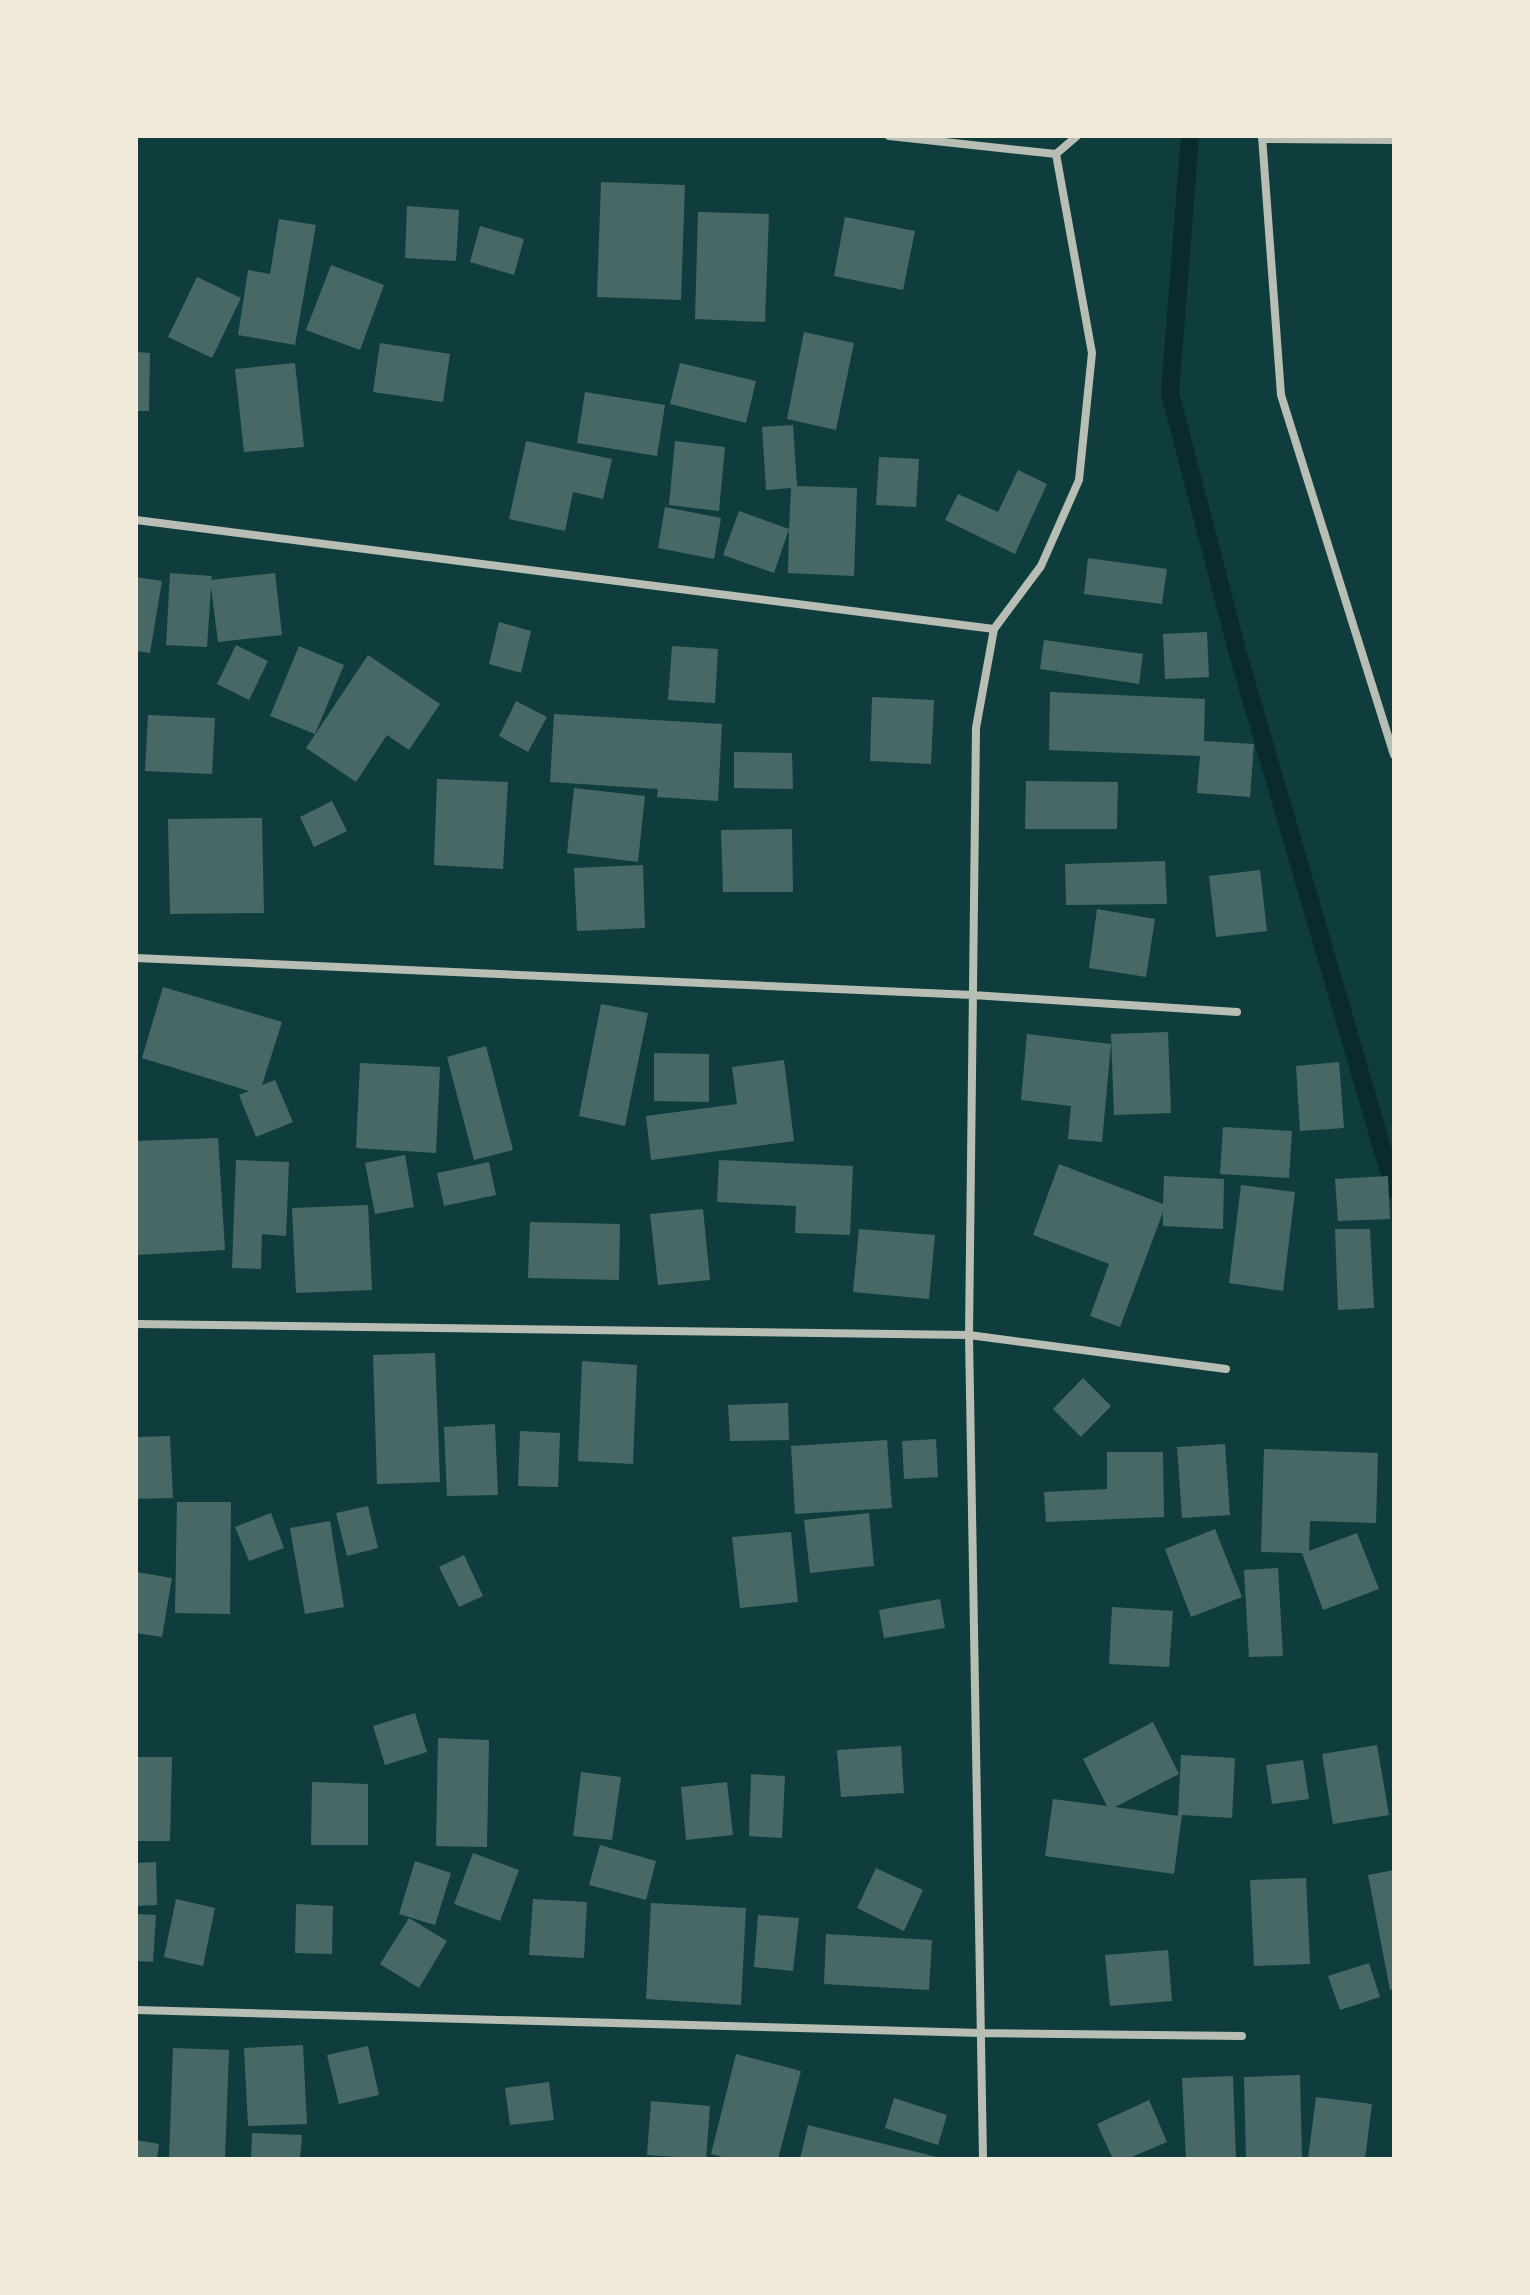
<svg xmlns="http://www.w3.org/2000/svg" width="1530" height="2295" viewBox="0 0 1530 2295" font-family="Figtree,sans-serif">
  <style>
    .lines { fill: none; stroke-linecap: round; stroke-linejoin: round }
    .stream { stroke: #0a2a2b; stroke-width: 18 }
    .building { fill: #486865 }
    .minor { stroke: #b8beb3; stroke-width: 8 }
  </style>
  <rect width="100%" height="100%" fill="#0f3d3e"/>
  <g class="lines">
    <!-- stream -->
    <path class="stream" d="M 1190,136 L 1170,393 L 1238,654 L 1394,1189"/>
  </g>
  <!-- building -->
  <path class="building" d="M 601,182 L 685,185 L 681,300 L 597,297 Z
    M 407,206 L 459,210 L 456,261 L 405,258 Z
    M 698,212 L 769,214 L 765,322 L 695,319 Z
    M 845,217 L 915,231 L 903,290 L 834,276 Z
    M 279,219 L 316,225 L 295,345 L 238,335 L 248,270 L 270,274 Z
    M 480,226 L 524,239 L 514,275 L 470,262 Z
    M 331,265 L 384,285 L 360,350 L 306,330 Z
    M 197,277 L 241,298 L 212,358 L 168,337 Z
    M 804,332 L 854,343 L 836,430 L 787,419 Z
    M 380,343 L 450,354 L 443,402 L 373,392 Z
    M 136,352 L 150,353 L 149,411 L 136,411 Z
    M 295,363 L 304,447 L 244,452 L 235,369 Z
    M 680,363 L 756,381 L 746,423 L 670,404 Z
    M 585,392 L 665,405 L 657,456 L 577,443 Z
    M 793,425 L 797,486 L 857,488 L 854,576 L 788,573 L 789,529 L 774,573 L 723,555 L 739,511 L 789,529 L 791,488 L 766,490 L 762,427 Z
    M 526,441 L 612,459 L 603,499 L 573,492 L 565,531 L 509,519 Z
    M 675,441 L 725,447 L 719,511 L 669,505 Z
    M 879,457 L 919,459 L 916,507 L 876,505 Z
    M 1018,470 L 1047,484 L 1015,554 L 945,520 L 958,494 L 998,512 Z
    M 665,507 L 721,518 L 714,559 L 658,548 Z
    M 1088,558 L 1167,569 L 1162,604 L 1084,594 Z
    M 170,573 L 212,576 L 211,580 L 275,573 L 282,635 L 218,642 L 211,587 L 207,647 L 166,645 Z
    M 136,577 L 162,581 L 150,653 L 136,651 Z
    M 499,622 L 531,631 L 521,673 L 489,664 Z
    M 1207,632 L 1209,677 L 1165,679 L 1163,634 Z
    M 1044,640 L 1143,654 L 1139,684 L 1040,669 Z
    M 236,645 L 268,661 L 249,700 L 217,684 Z
    M 299,646 L 344,665 L 315,734 L 270,716 Z
    M 672,646 L 718,649 L 715,703 L 668,700 Z
    M 368,655 L 440,704 L 409,750 L 387,735 L 356,782 L 306,748 Z
    M 1050,692 L 1205,699 L 1204,741 L 1254,744 L 1250,797 L 1197,793 L 1200,756 L 1049,750 Z
    M 872,697 L 934,700 L 931,764 L 870,761 Z
    M 516,701 L 547,717 L 528,752 L 499,736 Z
    M 554,714 L 722,724 L 718,801 L 657,797 L 658,789 L 550,782 Z
    M 148,715 L 215,718 L 212,774 L 145,771 Z
    M 734,752 L 792,753 L 793,789 L 734,788 Z
    M 437,779 L 508,782 L 503,869 L 434,865 Z
    M 1026,781 L 1118,782 L 1117,829 L 1025,829 Z
    M 574,788 L 645,796 L 638,862 L 567,853 Z
    M 332,801 L 347,831 L 314,847 L 300,817 Z
    M 262,818 L 264,913 L 170,914 L 168,819 Z
    M 792,829 L 793,892 L 723,892 L 721,830 Z
    M 1165,861 L 1167,904 L 1066,905 L 1065,864 Z
    M 643,865 L 645,928 L 577,931 L 574,868 Z
    M 1260,870 L 1267,931 L 1216,937 L 1209,876 Z
    M 1097,909 L 1155,919 L 1146,977 L 1089,968 Z
    M 163,987 L 282,1022 L 262,1085 L 275,1080 L 293,1122 L 256,1137 L 239,1095 L 249,1091 L 142,1058 Z
    M 601,1004 L 648,1013 L 625,1126 L 579,1116 Z
    M 1168,1032 L 1171,1113 L 1114,1115 L 1111,1034 Z
    M 1027,1034 L 1111,1044 L 1102,1142 L 1068,1139 L 1071,1106 L 1021,1100 Z
    M 486,1046 L 513,1150 L 474,1160 L 447,1057 Z
    M 654,1053 L 709,1054 L 709,1102 L 654,1101 Z
    M 784,1060 L 794,1141 L 651,1160 L 646,1116 L 737,1104 L 732,1067 Z
    M 1339,1062 L 1344,1128 L 1300,1131 L 1296,1066 Z
    M 360,1063 L 440,1067 L 436,1153 L 356,1148 Z
    M 1223,1127 L 1292,1131 L 1289,1178 L 1220,1174 Z
    M 218,1138 L 225,1250 L 136,1255 L 136,1141 Z
    M 405,1155 L 414,1207 L 375,1214 L 365,1163 Z
    M 236,1160 L 289,1162 L 286,1236 L 262,1234 L 261,1269 L 232,1268 Z
    M 719,1160 L 853,1166 L 850,1235 L 795,1233 L 796,1206 L 717,1202 Z
    M 489,1162 L 496,1195 L 444,1206 L 437,1173 Z
    M 1059,1164 L 1163,1204 L 1164,1176 L 1224,1179 L 1223,1229 L 1163,1226 L 1163,1212 L 1120,1327 L 1090,1316 L 1109,1264 L 1033,1235 Z
    M 1388,1176 L 1390,1219 L 1338,1221 L 1335,1179 Z
    M 1241,1185 L 1295,1192 L 1283,1291 L 1229,1283 Z
    M 368,1205 L 372,1290 L 296,1293 L 292,1208 Z
    M 703,1209 L 710,1280 L 658,1285 L 650,1214 Z
    M 530,1222 L 620,1224 L 619,1280 L 528,1278 Z
    M 859,1229 L 935,1235 L 929,1299 L 853,1292 Z
    M 1335,1229 L 1370,1229 L 1374,1308 L 1338,1310 Z
    M 435,1353 L 440,1482 L 377,1484 L 373,1355 Z
    M 582,1361 L 637,1365 L 633,1464 L 578,1461 Z
    M 1083,1378 L 1111,1406 L 1081,1437 L 1053,1409 Z
    M 788,1403 L 789,1440 L 730,1441 L 728,1405 Z
    M 495,1424 L 498,1495 L 447,1496 L 444,1427 Z
    M 520,1431 L 560,1433 L 558,1487 L 518,1486 Z
    M 170,1436 L 173,1498 L 136,1499 L 136,1437 Z
    M 936,1439 L 938,1477 L 904,1479 L 902,1441 Z
    M 887,1440 L 892,1508 L 795,1514 L 791,1446 Z
    M 1225,1444 L 1230,1515 L 1182,1518 L 1177,1447 Z
    M 1264,1449 L 1378,1453 L 1376,1523 L 1310,1521 L 1309,1551 L 1357,1533 L 1379,1589 L 1323,1610 L 1302,1553 L 1261,1552 Z
    M 1107,1452 L 1163,1452 L 1164,1517 L 1046,1522 L 1044,1492 L 1107,1489 Z
    M 177,1502 L 231,1502 L 230,1614 L 175,1613 Z
    M 368,1506 L 378,1548 L 347,1556 L 336,1513 Z
    M 271,1513 L 284,1548 L 249,1561 L 235,1527 Z
    M 869,1513 L 874,1566 L 810,1573 L 804,1520 Z
    M 330,1521 L 344,1607 L 305,1614 L 290,1528 Z
    M 1215,1529 L 1242,1597 L 1191,1617 L 1165,1549 Z
    M 791,1532 L 798,1602 L 740,1608 L 732,1537 Z
    M 464,1555 L 483,1596 L 459,1607 L 439,1567 Z
    M 1278,1568 L 1283,1656 L 1249,1657 L 1244,1570 Z
    M 136,1572 L 172,1578 L 162,1637 L 136,1633 Z
    M 940,1599 L 945,1628 L 884,1638 L 879,1610 Z
    M 1112,1607 L 1173,1611 L 1169,1667 L 1109,1664 Z
    M 415,1713 L 427,1752 L 385,1765 L 373,1726 Z
    M 1153,1722 L 1179,1774 L 1115,1807 L 1178,1816 L 1181,1755 L 1235,1758 L 1232,1818 L 1182,1815 L 1174,1874 L 1045,1856 L 1053,1799 L 1107,1806 L 1083,1759 Z
    M 438,1738 L 489,1740 L 487,1847 L 436,1846 Z
    M 1377,1745 L 1389,1815 L 1333,1824 L 1322,1754 Z
    M 901,1746 L 904,1793 L 841,1797 L 837,1750 Z
    M 136,1757 L 172,1757 L 170,1841 L 136,1841 Z
    M 1303,1760 L 1309,1799 L 1272,1804 L 1266,1765 Z
    M 581,1772 L 621,1777 L 612,1840 L 573,1836 Z
    M 751,1774 L 785,1776 L 782,1838 L 749,1836 Z
    M 312,1782 L 368,1784 L 368,1845 L 311,1845 Z
    M 727,1782 L 733,1835 L 686,1840 L 681,1787 Z
    M 600,1845 L 656,1861 L 646,1900 L 589,1885 Z
    M 473,1853 L 519,1870 L 500,1921 L 454,1904 Z
    M 415,1861 L 451,1873 L 435,1925 L 399,1914 Z
    M 156,1862 L 157,1905 L 136,1906 L 136,1863 Z
    M 876,1868 L 923,1890 L 904,1931 L 857,1908 Z
    M 1394,1870 L 1394,1989 L 1390,1990 L 1368,1875 Z
    M 1306,1878 L 1310,1964 L 1254,1966 L 1250,1880 Z
    M 176,1899 L 215,1908 L 203,1966 L 164,1957 Z
    M 533,1899 L 587,1902 L 584,1958 L 529,1955 Z
    M 651,1903 L 746,1908 L 741,2005 L 646,1999 Z
    M 296,1904 L 333,1906 L 332,1954 L 295,1953 Z
    M 136,1914 L 156,1915 L 153,1962 L 136,1961 Z
    M 758,1915 L 799,1918 L 793,1971 L 754,1967 Z
    M 409,1918 L 447,1941 L 419,1988 L 380,1964 Z
    M 826,1934 L 932,1940 L 929,1990 L 824,1984 Z
    M 1168,1950 L 1172,2001 L 1110,2006 L 1105,1955 Z
    M 1369,1963 L 1380,1997 L 1340,2010 L 1328,1976 Z
    M 303,2045 L 307,2124 L 248,2126 L 244,2048 Z
    M 368,2046 L 379,2095 L 339,2104 L 327,2055 Z
    M 173,2048 L 229,2050 L 225,2159 L 169,2159 Z
    M 736,2054 L 801,2071 L 778,2159 L 729,2159 L 711,2154 Z
    M 1300,2075 L 1302,2157 L 1246,2158 L 1244,2077 Z
    M 1233,2076 L 1236,2159 L 1186,2159 L 1182,2078 Z
    M 549,2082 L 554,2120 L 510,2125 L 505,2088 Z
    M 1316,2097 L 1372,2104 L 1365,2159 L 1308,2159 Z
    M 894,2098 L 947,2115 L 938,2145 L 885,2128 Z
    M 1149,2100 L 1167,2142 L 1127,2159 L 1113,2159 L 1097,2124 Z
    M 651,2101 L 710,2106 L 706,2159 L 647,2155 Z
    M 808,2125 L 941,2158 L 940,2159 L 800,2159 Z
    M 252,2133 L 302,2135 L 300,2159 L 251,2159 Z
    M 136,2140 L 159,2144 L 157,2159 L 136,2159 Z"/>
  <g class="lines">
    <!-- minor -->
    <path class="minor" d="M 889,136 L 1056,154 L 1077,136
      M 1262,136 L 1281,395 L 1394,755
      M 1262,139 L 1394,140
      M 136,520 L 994,629
      M 136,958 L 973,995 L 1237,1012
      M 136,1324 L 969,1335 L 1226,1369
      M 136,2010 L 981,2033 L 1242,2036
      M 983,2159 L 969,1335 L 976,728 L 994,629 L 1041,566 L 1079,480 L 1092,353 L 1056,154"/>
  </g>
  <!-- border -->
  <rect width="1530" height="2295" fill="none" stroke="#f1e9da" stroke-width="276"/>
</svg>
